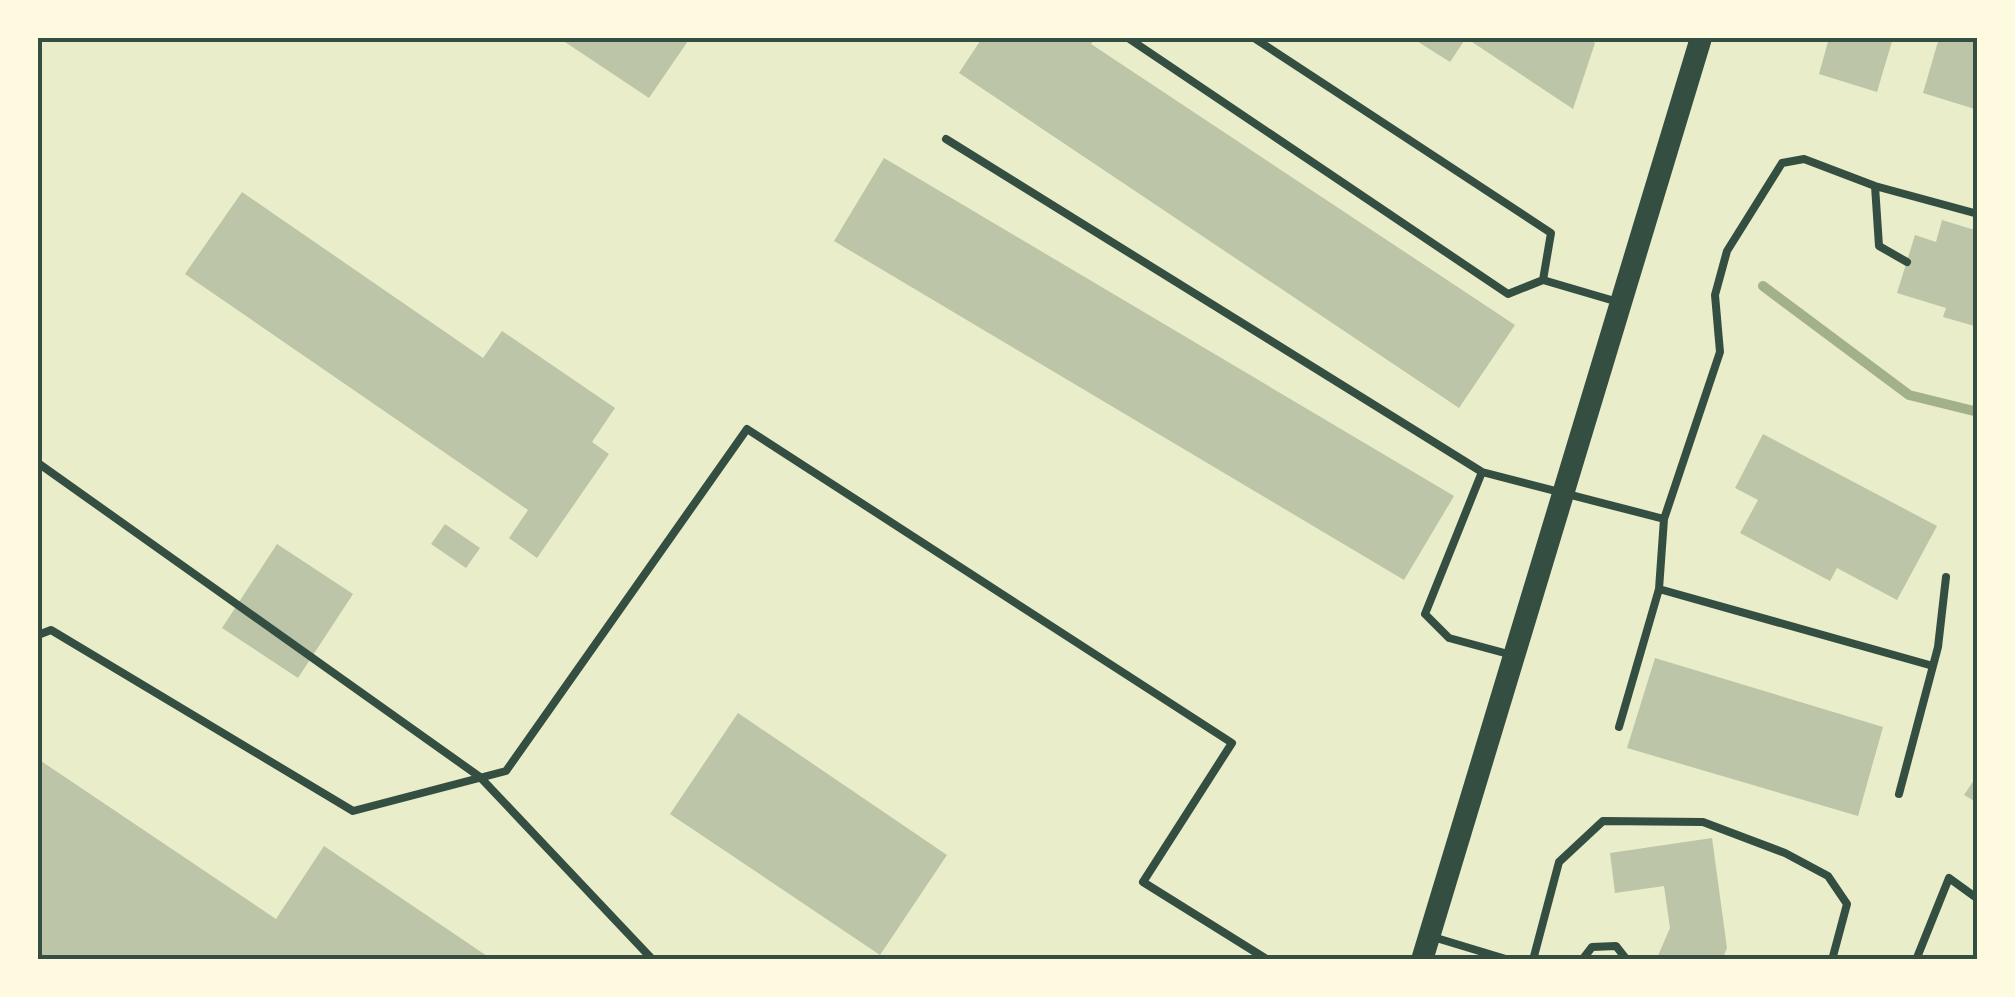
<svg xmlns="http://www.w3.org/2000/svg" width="2015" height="997" viewBox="0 0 2015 997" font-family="'Archivo Narrow',sans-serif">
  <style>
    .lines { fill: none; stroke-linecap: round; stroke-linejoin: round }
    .stream { stroke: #a3b18a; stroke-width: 10 }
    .building { fill: #bcc5a7 }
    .service { stroke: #344e41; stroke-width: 8 }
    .primary { stroke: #344e41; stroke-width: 22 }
    .neatline { fill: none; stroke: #344e41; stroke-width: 4 }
  </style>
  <rect width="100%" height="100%" fill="#e9edc9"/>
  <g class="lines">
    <!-- stream -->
    <path class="stream" d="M 1763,286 L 1909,395 L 1978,412"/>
  </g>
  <!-- building -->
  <path class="building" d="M 559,38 L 690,38 L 649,98 Z
    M 982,38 L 1095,38 L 1091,44 L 1515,325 L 1459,408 L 959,73 Z
    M 1412,38 L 1586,38 L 1595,43 L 1573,109 L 1466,38 L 1450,62 Z
    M 1829,38 L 1893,38 L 1877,92 L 1819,74 Z
    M 1939,38 L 1978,38 L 1978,110 L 1923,93 Z
    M 884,158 L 1454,496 L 1404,580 L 834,241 Z
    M 242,192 L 483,358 L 502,331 L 615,408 L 592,442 L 609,454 L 537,558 L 509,538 L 528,510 L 185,274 Z
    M 1942,220 L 1978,231 L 1978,327 L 1943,317 L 1946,308 L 1897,293 L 1915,235 L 1936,242 Z
    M 1763,434 L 1937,526 L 1897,600 L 1837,568 L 1830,581 L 1740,533 L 1758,500 L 1735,488 Z
    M 445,524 L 480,548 L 466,568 L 431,544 Z
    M 277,544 L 353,594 L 298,678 L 222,628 Z
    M 1655,658 L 1883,727 L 1858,816 L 1627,748 Z
    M 738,713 L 947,855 L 880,955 L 670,814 Z
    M 38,759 L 276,919 L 324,846 L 493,960 L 38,960 Z
    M 1978,774 L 1978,803 L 1964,795 Z
    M 1712,838 L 1727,948 L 1722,960 L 1657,958 L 1670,928 L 1664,886 L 1615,893 L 1610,853 Z"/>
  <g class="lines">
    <!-- service -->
    <path class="service" d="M 1128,38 L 1508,294 L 1543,280 L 1618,302
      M 1254,38 L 1551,233 L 1543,280
      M 946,139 L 1482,472
      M 1875,186 L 1978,214
      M 38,463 L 480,777 L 653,960
      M 1664,519 L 1720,352 L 1715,295 L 1727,251 L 1782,163 L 1804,159 L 1875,186 L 1879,246 L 1907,262
      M 1659,589 L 1933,666
      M 38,635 L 51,630 L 353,811 L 506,771 L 747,429 L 1232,743 L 1143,882 L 1268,960
      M 1512,655 L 1449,638 L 1425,614 L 1482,472 L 1664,519 L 1659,589 L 1619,727
      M 1899,794 L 1938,647 L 1946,577
      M 1433,937 L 1509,960
      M 1533,960 L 1559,862 L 1603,821 L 1703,822 L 1785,853 L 1828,876 L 1847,904 L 1832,960
      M 1582,960 L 1592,947 L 1616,946 L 1627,960
      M 1916,960 L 1949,878 L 1978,899"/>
    <!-- primary -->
    <path class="primary" d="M 1422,960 L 1701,38"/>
  </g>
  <!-- border -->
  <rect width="2015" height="997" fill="none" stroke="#fefae0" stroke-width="80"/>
  <rect x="40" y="40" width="1935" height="917" class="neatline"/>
</svg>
